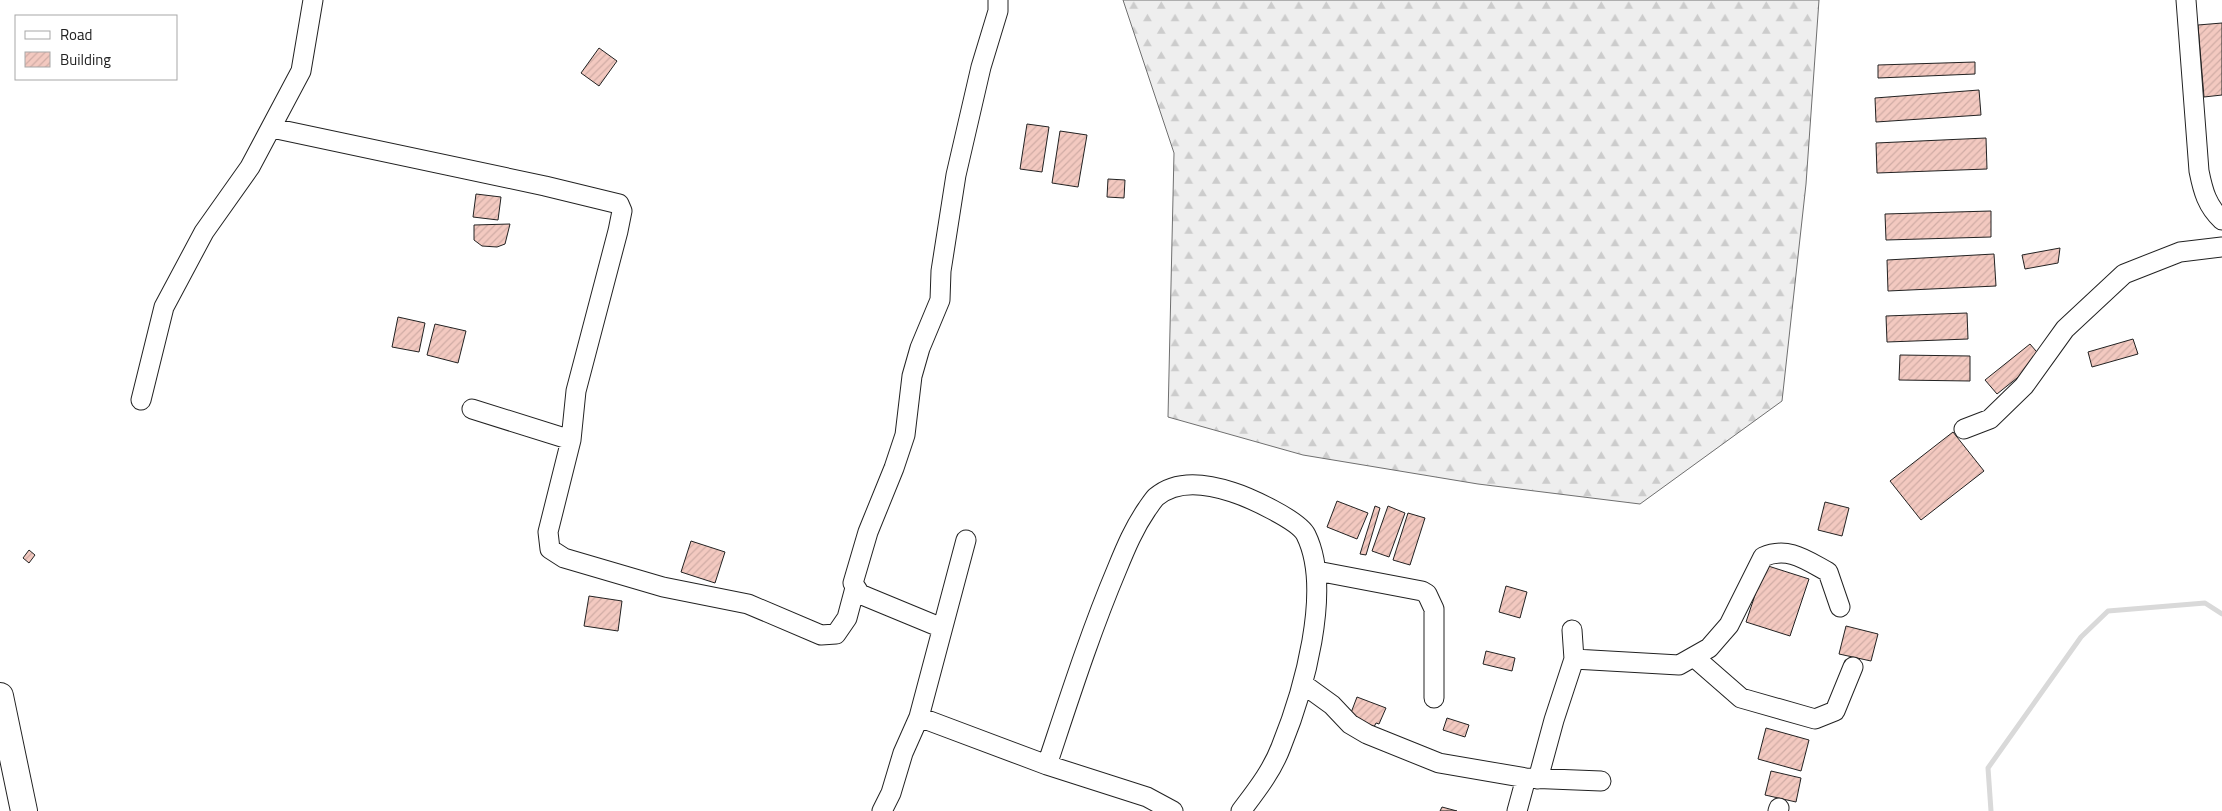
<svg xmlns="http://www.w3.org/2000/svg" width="2222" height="811" viewBox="0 0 2222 811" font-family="'Titillium Web',sans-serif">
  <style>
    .forest { fill: url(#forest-firs); stroke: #6f6f6f }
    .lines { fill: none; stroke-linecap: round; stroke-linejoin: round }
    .stream { stroke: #d9d9d9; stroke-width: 5 }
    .building { fill: url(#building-hatch); stroke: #222 }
    .minor-casing { stroke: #222; stroke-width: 21 }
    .highway-casing { stroke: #222; stroke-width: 28 }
    .minor { stroke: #fff; stroke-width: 19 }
    .highway { stroke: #fff; stroke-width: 26 }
  </style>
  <defs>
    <pattern id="forest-firs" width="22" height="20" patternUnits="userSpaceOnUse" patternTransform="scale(1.25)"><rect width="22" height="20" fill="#eee"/><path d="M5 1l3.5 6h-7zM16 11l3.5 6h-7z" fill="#ccc"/></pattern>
    <pattern id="building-hatch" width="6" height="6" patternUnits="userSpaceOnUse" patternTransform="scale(1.25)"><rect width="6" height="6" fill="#f3c9c0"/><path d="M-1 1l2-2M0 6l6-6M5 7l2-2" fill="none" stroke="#d0aca5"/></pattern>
  </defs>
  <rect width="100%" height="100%" fill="#fff"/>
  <!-- forest -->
  <path class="forest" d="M 1123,0 L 1819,0 L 1806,184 L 1782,401 L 1640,504 L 1478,484 L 1303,455 L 1168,417 L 1174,153 Z"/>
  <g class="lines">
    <!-- stream -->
    <path class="stream" d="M 1991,811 L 1988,768 L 2081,637 L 2108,611 L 2205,603 L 2222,614"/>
  </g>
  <!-- building -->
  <path class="building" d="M 2222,23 L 2222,95 L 2204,97 L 2198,25 Z
    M 599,48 L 617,61 L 599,86 L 581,73 Z
    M 1975,62 L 1975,74 L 1878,78 L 1878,65 Z
    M 1979,90 L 1981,115 L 1876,122 L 1875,98 Z
    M 1027,124 L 1049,127 L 1042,172 L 1020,169 Z
    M 1060,131 L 1087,135 L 1078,187 L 1052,183 Z
    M 1986,138 L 1987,169 L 1877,173 L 1876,143 Z
    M 1108,179 L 1125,180 L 1124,198 L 1107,197 Z
    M 476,194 L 501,197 L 498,220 L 473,217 Z
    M 1991,211 L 1991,237 L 1886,240 L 1885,214 Z
    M 510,224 L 505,244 L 497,247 L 482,246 L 474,240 L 474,225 Z
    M 2060,248 L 2058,263 L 2025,269 L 2022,255 Z
    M 1994,254 L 1996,286 L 1888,291 L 1887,260 Z
    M 1967,313 L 1968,339 L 1887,342 L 1886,316 Z
    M 398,317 L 425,323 L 419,352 L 392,347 Z
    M 435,324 L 466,331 L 458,363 L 427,355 Z
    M 2133,339 L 2138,354 L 2092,367 L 2088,352 Z
    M 2030,344 L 2042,358 L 1997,394 L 1985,380 Z
    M 1900,355 L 1970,356 L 1970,381 L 1899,380 Z
    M 1953,432 L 1984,471 L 1921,520 L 1890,481 Z
    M 1337,501 L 1368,513 L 1357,539 L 1327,527 Z
    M 1825,502 L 1849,508 L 1842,536 L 1818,530 Z
    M 1375,506 L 1380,508 L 1366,555 L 1360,554 Z
    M 1388,506 L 1405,513 L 1389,557 L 1372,551 Z
    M 1408,513 L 1425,518 L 1410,565 L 1393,560 Z
    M 691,541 L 725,552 L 715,583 L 681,572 Z
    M 29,550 L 35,555 L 29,563 L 23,558 Z
    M 1765,565 L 1809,579 L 1790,636 L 1746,622 Z
    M 1506,586 L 1527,592 L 1520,618 L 1499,612 Z
    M 589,596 L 622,601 L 618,631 L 584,626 Z
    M 1846,626 L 1878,634 L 1871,661 L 1839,654 Z
    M 1486,651 L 1515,658 L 1512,671 L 1483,664 Z
    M 1357,697 L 1386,708 L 1379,724 L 1376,723 L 1374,727 L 1349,718 Z
    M 1447,718 L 1469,725 L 1465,737 L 1443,730 Z
    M 1766,728 L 1809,740 L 1801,771 L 1758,759 Z
    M 1771,771 L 1801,778 L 1796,802 L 1765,795 Z
    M 1442,807 L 1457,811 L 1440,811 Z"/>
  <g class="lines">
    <defs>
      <path id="minor" d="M 2186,0 L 2199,171 C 2203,191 2207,206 2222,220
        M 272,128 L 545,186 L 619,204 L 622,211 L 618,231 L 576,391 L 571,440 L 548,532 L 550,549 L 564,558 L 663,587 L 748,604 L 821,635 L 836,634 L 847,618 L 855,588
        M 141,400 L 164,307 L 204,232 L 250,167 L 301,71 L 313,0
        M 472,409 L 571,440
        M 1964,429 L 1990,419 L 2024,386 L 2065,329 L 2124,274 L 2180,252 L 2222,247
        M 1317,571 L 1422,591 L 1427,594 L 1434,609 L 1434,698
        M 942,628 L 867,597 L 860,594 L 853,583 L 868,532 L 894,468 L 905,435 L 912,376 L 920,348 L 940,300 L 941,271 L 956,175 L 981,67 L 998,11 L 998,0
        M 1694,657 L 1741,698 L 1815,719 L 1835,711 L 1853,667
        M 1574,659 L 1679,665 L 1709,648 L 1729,625 L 1763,557 C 1788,546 1806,560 1828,572 L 1840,607
        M 1303,684 L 1332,705 L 1350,724 L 1367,734 L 1439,763 L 1526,778 L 1601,781
        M 919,717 L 1047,765 L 1147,797 L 1173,811
        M 1047,765 C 1069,699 1090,633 1117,569 C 1126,547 1134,528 1147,509 C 1150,505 1153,500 1156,497 C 1177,479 1208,484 1232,492 C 1248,497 1299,520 1306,535 C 1333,590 1303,693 1281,747 C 1272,771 1256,791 1241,811
        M 1538,779 L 1554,720 L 1574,659 L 1572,630
        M 882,811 L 891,793 L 903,753 L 919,717 L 966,540
        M 1517,811 L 1526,778
        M 1778,811 L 1779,808"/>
      <path id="highway" d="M 0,696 L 24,811"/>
    </defs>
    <!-- minor casing -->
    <use href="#minor" class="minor-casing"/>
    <!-- highway casing -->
    <use href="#highway" class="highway-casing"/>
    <!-- minor -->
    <use href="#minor" class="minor"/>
    <!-- highway -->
    <use href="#highway" class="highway"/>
  </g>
  <!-- legend -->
  <rect x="15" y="15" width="162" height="65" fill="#ffffff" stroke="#a7a7a7"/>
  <rect x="25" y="31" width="25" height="8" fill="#ffffff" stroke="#a7a7a7"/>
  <text x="60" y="40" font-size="15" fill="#222222">Road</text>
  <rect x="25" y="52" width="25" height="15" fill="url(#building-hatch)" stroke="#a7a7a7"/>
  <text x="60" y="65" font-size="15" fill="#222222">Building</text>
</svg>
